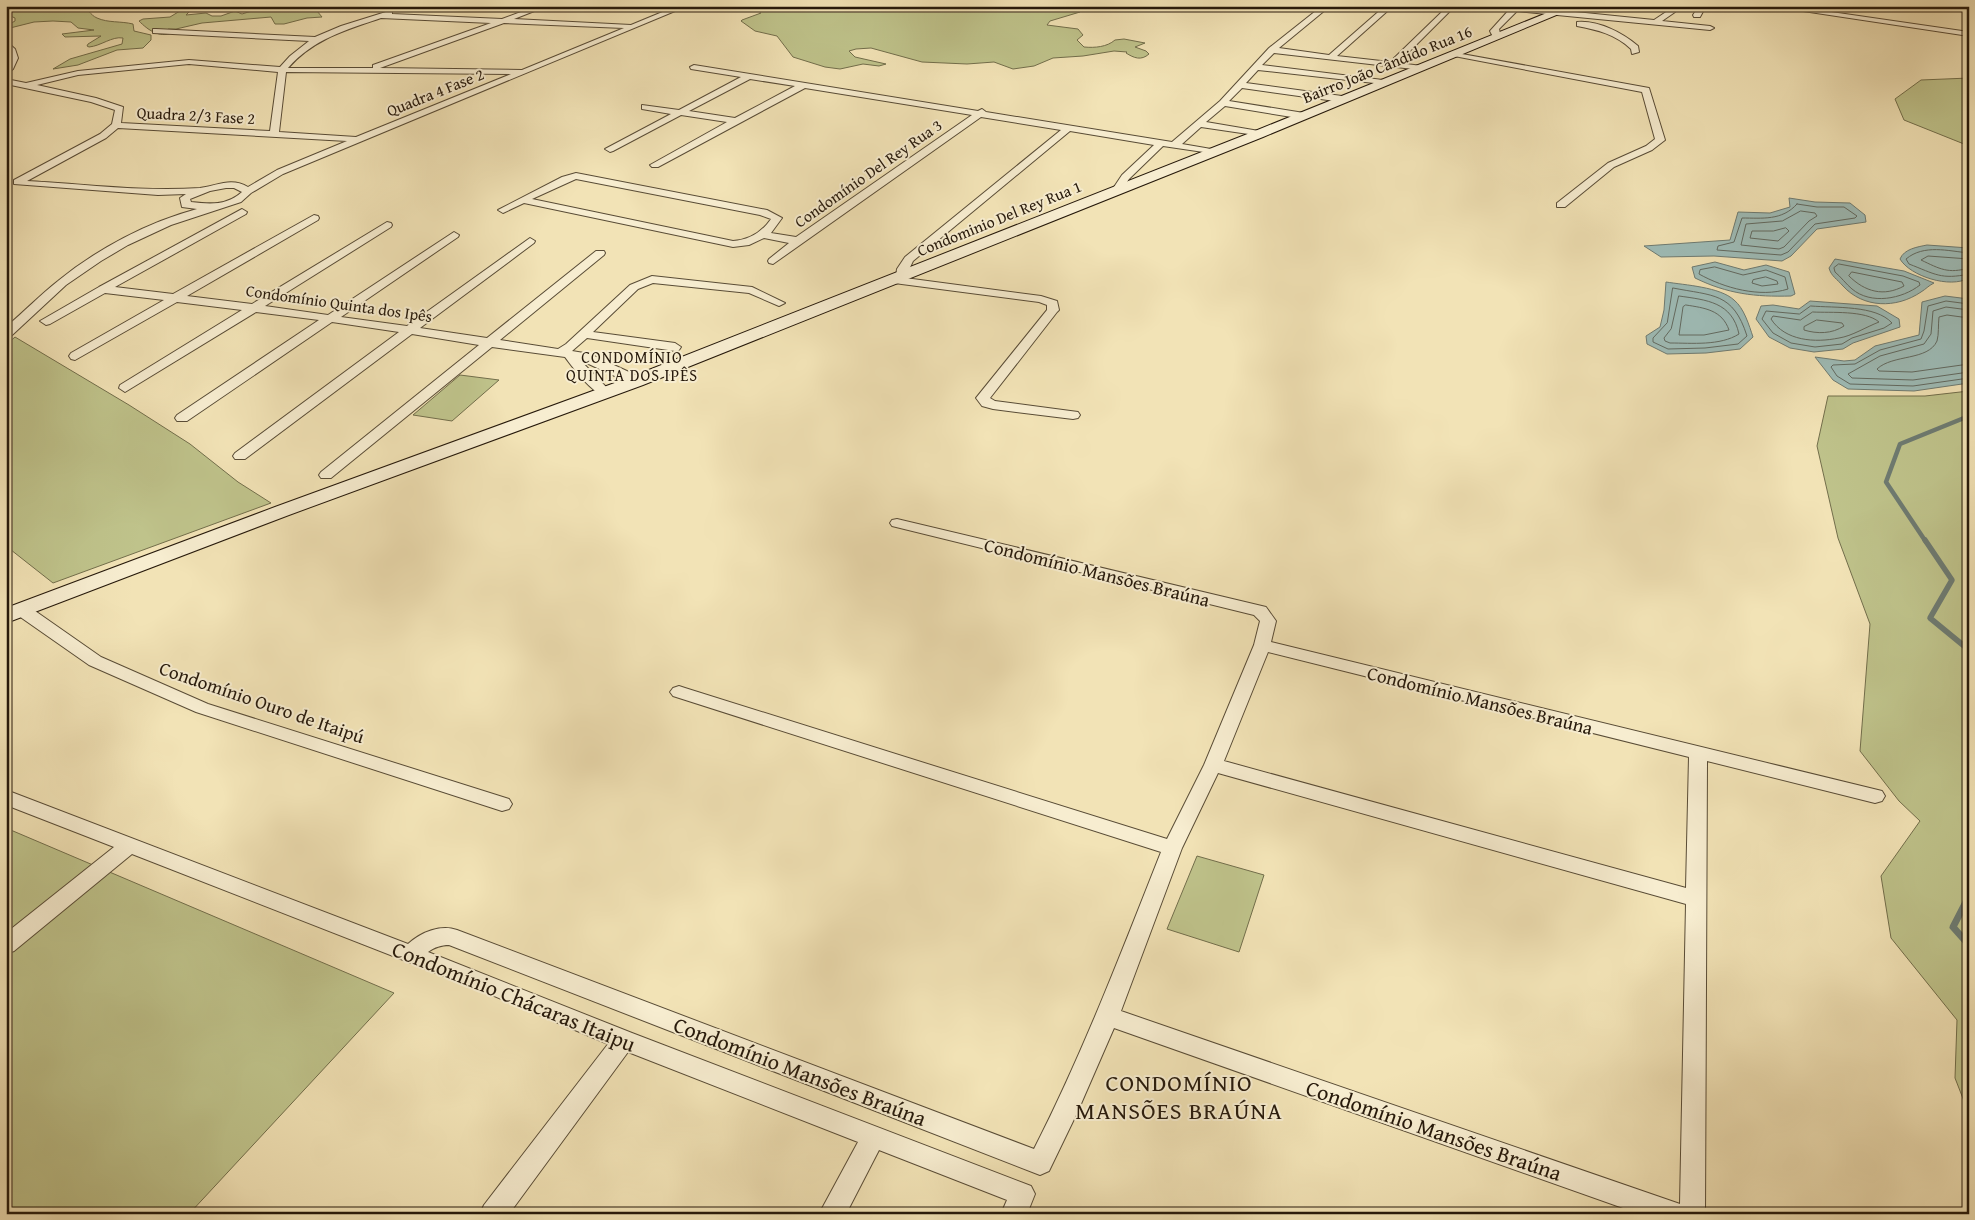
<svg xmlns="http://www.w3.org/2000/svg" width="1975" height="1220" viewBox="0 0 1975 1220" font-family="'Gentium Book Plus',serif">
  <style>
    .green { fill: #bfc38b; stroke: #726e4b }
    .water { fill: #9ebcb7; stroke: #6e7b72 }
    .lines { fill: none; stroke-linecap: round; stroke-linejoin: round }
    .shore { stroke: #626a61; stroke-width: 1 }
    .stream-far2 { stroke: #6e7b72; stroke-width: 4.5 }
    .stream-far1 { stroke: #6e7b72; stroke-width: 5.5 }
    .stream { stroke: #6e7b72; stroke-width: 7 }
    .street-casing { stroke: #594c36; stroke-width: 2 }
    .secondary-casing { stroke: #26190b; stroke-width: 2 }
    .street { fill: #f7edd0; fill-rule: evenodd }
    .secondary { fill: #f7edd0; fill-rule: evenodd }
    .labels { text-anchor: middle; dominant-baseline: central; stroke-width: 4; stroke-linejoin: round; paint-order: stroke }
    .far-street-label { font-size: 16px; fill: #26190b; stroke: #f7edd0 }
    .far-neighbourhood-label { font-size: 16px; letter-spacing: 1px; fill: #26190b; stroke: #f7edd0 }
    .street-label { font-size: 19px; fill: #26190b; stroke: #f7edd0 }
    .near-street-label { font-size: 22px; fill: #26190b; stroke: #f7edd0 }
    .near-neighbourhood-label { font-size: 24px; letter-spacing: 1px; fill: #26190b; stroke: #f7edd0 }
  </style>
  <rect width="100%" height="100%" fill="#f2e3b6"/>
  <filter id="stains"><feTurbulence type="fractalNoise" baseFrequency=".004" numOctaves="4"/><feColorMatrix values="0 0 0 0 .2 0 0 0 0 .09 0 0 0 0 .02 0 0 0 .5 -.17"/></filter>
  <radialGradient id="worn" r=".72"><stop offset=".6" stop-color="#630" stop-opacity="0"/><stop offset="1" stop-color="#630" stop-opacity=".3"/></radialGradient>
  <!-- green -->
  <path class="green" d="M 6,6 L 81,6 C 88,8 90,15 97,18 C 108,23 121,21 133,24 L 134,31 L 151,35 L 151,40 L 143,48 L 117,50 L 78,65 L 53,69 L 70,59 L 122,44 L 123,38 C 112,36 101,46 89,47 L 87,46 L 88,44 L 101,36 L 65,37 L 62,34 L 94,30 L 78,28 L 71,22 L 53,21 L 34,22 L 6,29 L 6,26 L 15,21 L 15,18 L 6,14 Z
    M 188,6 L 213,6 L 191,10 L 186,15 L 206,13 L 212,16 L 221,16 L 235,11 L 242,14 L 261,8 L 325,6 L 317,11 L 322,17 L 307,18 L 284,24 L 275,24 L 271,17 L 202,23 L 176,29 L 168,29 L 172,33 C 159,38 148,30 139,21 L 143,19 L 170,17 Z
    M 752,6 L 1072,6 L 1080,12 L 1050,21 L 1047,25 L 1078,29 L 1083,35 L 1077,40 L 1084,47 C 1095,48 1107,47 1115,40 L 1124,39 L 1145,43 L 1135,47 L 1146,51 L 1149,54 C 1141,61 1134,58 1126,53 L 1127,52 L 1114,51 L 1083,56 L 1053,58 L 1034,66 L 1013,69 L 994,62 L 967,64 L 922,62 L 871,48 L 856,49 L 849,51 L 855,57 L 886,64 L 879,66 L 863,64 L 840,69 L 825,67 L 793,57 L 777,36 L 755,31 L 741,21 L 742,20 L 761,13 Z
    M 1969,78 L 1969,146 L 1904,120 L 1895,99 L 1921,80 Z
    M 15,337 L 129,405 L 190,444 L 238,482 L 271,503 L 53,583 L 6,546 L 6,345 Z
    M 460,375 L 499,380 L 452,421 L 413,415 Z
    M 1969,391 L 1969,1114 L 1955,1078 L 1957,1020 L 1891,938 L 1881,876 L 1920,821 L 1899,801 L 1860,751 L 1870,624 L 1838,538 L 1817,446 L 1828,396 L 1925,396 Z
    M 6,828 L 394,993 L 189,1214 L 6,1214 Z
    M 1197,856 L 1264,875 L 1239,952 L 1167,929 Z"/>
  <!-- water -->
  <path class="water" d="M 1789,198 L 1815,202 L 1850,203 L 1865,215 L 1866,222 L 1817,229 L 1791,256 L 1782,261 L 1714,256 L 1661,257 L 1644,246 L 1730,240 L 1738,212 L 1770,213 L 1790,207 Z
    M 1927,245 L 1969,248 L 1969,278 C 1950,289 1910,276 1900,259 C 1904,249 1917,247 1927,245 Z
    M 1835,259 L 1904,271 L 1934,283 C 1928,286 1926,289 1921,292 C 1896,309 1863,308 1843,286 C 1837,279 1831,276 1829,268 Z
    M 1715,262 L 1744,270 L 1766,265 L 1789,272 L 1795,294 L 1791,296 C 1755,297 1728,294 1695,278 L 1692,267 Z
    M 1666,282 C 1685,285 1720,287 1734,300 C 1744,308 1749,325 1753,337 L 1740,349 L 1706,353 L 1667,354 L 1647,344 L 1646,336 L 1660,327 L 1664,310 Z
    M 1945,296 L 1969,299 L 1969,383 L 1914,391 L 1848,389 L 1833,380 L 1815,357 L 1844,361 L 1855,360 L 1875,346 L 1919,335 L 1922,302 Z
    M 1810,301 L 1877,306 L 1899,319 L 1900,327 L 1853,343 L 1843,349 L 1814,352 L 1790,348 L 1769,337 L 1756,319 L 1761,306 L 1773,305 L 1799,309 Z"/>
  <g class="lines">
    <!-- shore -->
    <path class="shore" d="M 1797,204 L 1817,207 L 1844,207 L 1857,216 L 1855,218 L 1815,224 L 1788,252 L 1781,255 L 1717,250 L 1718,246 L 1734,242 L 1742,218 C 1762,218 1782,221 1797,204 Z
      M 1801,211 L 1815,213 L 1817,216 L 1809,221 L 1784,247 L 1779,249 L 1741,245 L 1746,224 L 1782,221 Z
      M 1786,228 L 1789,231 L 1778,241 L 1750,238 L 1752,231 L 1773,231 Z
      M 1969,253 C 1948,251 1924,244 1906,259 L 1909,264 C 1935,274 1941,280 1969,274
      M 1969,259 L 1928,256 L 1921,260 C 1940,269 1948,274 1969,268
      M 1839,264 L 1903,276 L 1919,282 L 1920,285 C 1902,299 1871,305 1852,289 C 1846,284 1841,277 1835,272 L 1834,268 Z
      M 1715,267 L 1743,275 L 1766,270 L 1785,277 L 1788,289 C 1760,298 1724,288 1699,274 L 1700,270 Z
      M 1852,272 L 1902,282 L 1904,286 C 1884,297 1865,292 1849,276 Z
      M 1766,277 L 1777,281 L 1778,284 L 1762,286 L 1752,283 L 1753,280 Z
      M 1673,288 C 1713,296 1733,292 1747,336 L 1738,344 L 1705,348 L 1668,349 L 1653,342 L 1653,338 L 1667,323 Z
      M 1679,296 C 1707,300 1732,302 1739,334 C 1720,346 1692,343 1670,343 L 1665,341 L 1664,338 L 1671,329 Z
      M 1969,304 L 1946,301 L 1928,306 L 1924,331 L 1921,339 L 1880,350 L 1855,364 L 1833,365 L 1831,367 L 1837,376 L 1850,384 L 1913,386 L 1969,378
      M 1686,305 C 1705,308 1722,310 1729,330 L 1704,335 L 1679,335 L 1683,307 Z
      M 1811,306 C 1835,308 1876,305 1892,323 L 1884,328 L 1852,338 L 1842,344 L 1815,347 L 1791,343 L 1773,333 L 1762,319 L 1766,311 L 1799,314 Z
      M 1969,310 L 1946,307 L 1933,311 L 1931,334 L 1924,344 L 1880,356 L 1848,374 L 1852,378 L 1913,380 L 1969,372
      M 1813,312 C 1831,313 1865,310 1879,322 C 1866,327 1852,336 1839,338 C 1815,343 1785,341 1771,319 L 1773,316 L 1800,320 Z
      M 1969,318 L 1947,315 L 1939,317 C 1938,325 1939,334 1937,341 C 1928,361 1893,354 1877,369 L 1879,371 L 1912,372 L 1969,364
      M 1817,320 L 1842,323 L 1844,326 C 1832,334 1817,334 1804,330 L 1804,327 Z"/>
    <!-- stream-far2 -->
    <path class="stream-far2" d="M 1926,542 L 1886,482 L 1900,444 L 1969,416"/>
    <!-- stream-far1 -->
    <path class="stream-far1" d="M 1925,540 L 1952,580 L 1930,618 L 1969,650"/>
    <!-- stream -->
    <path class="stream" d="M 1969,896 L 1953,927 L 1969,945"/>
    <defs>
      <path id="street" d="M 537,6 L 547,6 L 514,19 L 631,25 L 677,6 L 687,6 L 283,174 L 251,193 L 241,202 L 171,225 L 128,245 L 101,261 L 66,285 L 10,337 L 6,338 L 6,327 C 24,312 40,295 58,281 C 97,249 148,222 197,209 L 182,207 L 180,198 L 186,194 L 158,195 L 14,184 L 14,180 L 100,134 L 112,124 L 115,110 L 91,102 L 6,84 L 6,79 L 26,83 L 78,71 L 189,60 L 280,67 L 290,56 L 309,41 L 153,33 L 153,29 L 156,29 L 315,37 L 341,26 L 389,11 L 392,11 L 392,14 L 502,19 ZM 381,18 L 491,23 L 373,65 L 373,68 L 288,68 C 313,39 346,30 381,18 ZM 504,23 L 624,28 L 522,70 L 380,68 ZM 189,64 L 278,72 L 270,131 L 121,123 L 123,107 L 96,98 L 37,85 L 78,75 ZM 286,72 L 511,74 L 356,137 L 279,132 ZM 118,128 L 347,141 L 277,170 L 248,187 C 231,177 217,186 200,188 C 143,192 84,184 27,181 L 106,138 ZM 226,188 L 234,188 L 242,192 C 227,206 209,204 191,202 L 190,199 L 210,191 Z
        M 1322,6 L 1330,6 L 1279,48 L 1329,55 L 1385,6 L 1393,6 L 1337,56 L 1390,62 L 1448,6 L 1455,6 L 1398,63 L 1422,66 L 1422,70 L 1274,53 L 1262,65 L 1383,80 L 1387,82 L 1383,84 L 1258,70 L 1246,83 L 1342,96 L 1346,99 L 1342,102 L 1242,88 L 1229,101 L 1304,113 L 1308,116 L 1304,119 L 1225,106 L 1206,122 L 1259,131 L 1264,134 L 1262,136 L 1201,127 L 1182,144 L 1217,150 L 1217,154 L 1163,146 L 1129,179 L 1120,192 L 1117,193 L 1112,190 L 1122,175 L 1154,145 L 1070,131 L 913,261 L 905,278 L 1041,296 L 1057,301 L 1059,310 L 1057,312 L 990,398 L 995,401 L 1078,412 L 1080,415 L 1078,418 L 1073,419 L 993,409 L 982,406 L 976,398 L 1047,310 L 1047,305 L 1039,302 L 894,283 L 888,280 L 890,278 L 896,277 L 897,269 L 905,257 L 1061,130 L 981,117 L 773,264 L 769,263 L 768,261 L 769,259 L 789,243 L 764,238 L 749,245 L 733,247 L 524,203 L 503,213 L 498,210 L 562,177 L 576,173 L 767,210 L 782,218 L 771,233 L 796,237 L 972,115 L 805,88 L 658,167 L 652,167 L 650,165 L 727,122 L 681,115 L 613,151 L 610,152 L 605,149 L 671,114 L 642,109 L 642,105 L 679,110 L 741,77 L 691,69 L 690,67 L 694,65 L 978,111 L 982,109 L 986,112 L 1172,142 L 1220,101 L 1269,48 ZM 750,79 L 795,86 L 735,118 L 689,111 ZM 576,179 L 760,215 L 771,219 C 762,232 749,240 733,241 L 532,199 Z
        M 1490,6 L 1517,6 L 1654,20 L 1672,8 L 1675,8 L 1675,12 L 1662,21 L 1710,26 L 1714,28 L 1710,30 L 1517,11 L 1499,29 L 1501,37 L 1497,39 L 1494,39 L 1490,31 L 1509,10 Z
        M 1699,6 L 1706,6 L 1700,17 L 1694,17 L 1693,15 Z
        M 1770,6 L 1790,6 L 1969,32 L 1969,36 Z
        M 1943,6 L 1969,7 L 1969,11 Z
        M 1577,22 C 1598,20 1623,33 1638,46 L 1639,52 L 1632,54 L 1631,49 C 1615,34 1598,30 1577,26 Z
        M 6,41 L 15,49 L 18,58 L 13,69 L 6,75 L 6,67 L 10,58 L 6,47 Z
        M 1451,52 L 1649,88 L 1665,140 L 1652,150 L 1614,167 L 1565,207 L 1557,207 L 1557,203 L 1608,163 L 1646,146 L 1655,139 L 1642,92 L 1454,56 L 1451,56 Z
        M 242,209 L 247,212 L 246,214 L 115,287 L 173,294 L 314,215 L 318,216 L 319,218 L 318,220 L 187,296 L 252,304 L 387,222 L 391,223 L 392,225 L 391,227 L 265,306 L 328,315 L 454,232 L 459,235 L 458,237 L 341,317 L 407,326 L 530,238 L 535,241 L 534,243 L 420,328 L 487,338 L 596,251 L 604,251 L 605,253 L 604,255 L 500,340 L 558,349 L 566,344 L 630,285 L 652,276 L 752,287 L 785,303 L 779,306 L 749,293 L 653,283 L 638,289 L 593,332 L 675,343 L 681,347 L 679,350 L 675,351 L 587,338 L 572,351 L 590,354 L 642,378 L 643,381 L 642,384 L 632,384 L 580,360 L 611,392 L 605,396 C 591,392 574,369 565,357 L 492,347 L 331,478 L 321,478 L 319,475 L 321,472 L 479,345 L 412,334 L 245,459 L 235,459 L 233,456 L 235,453 L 399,332 L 332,322 L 187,421 L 177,421 L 175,418 L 177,415 L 319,320 L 256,312 L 125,392 L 119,388 L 120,385 L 242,310 L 177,302 L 75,360 L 71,359 L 69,356 L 71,353 L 164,300 L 105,293 L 50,324 L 46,325 L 40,321 L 99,287 Z
        M 897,519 L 1266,607 L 1276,621 L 1271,642 L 1882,791 L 1885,796 L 1882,801 L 1875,803 L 1707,761 L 1705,1214 L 1640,1214 L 1114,1028 L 1077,1113 L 1049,1171 L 1040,1175 L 449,945 C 441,945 435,947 428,952 L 632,1033 L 1031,1186 L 1035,1194 L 1027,1214 L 1001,1214 L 1007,1200 L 879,1150 L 846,1214 L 819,1214 L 858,1142 L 628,1052 L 509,1214 L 480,1214 L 484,1205 L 608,1044 L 480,990 L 132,854 L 14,951 L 6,954 L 6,933 L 114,847 L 6,805 L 6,790 L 408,944 C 421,932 441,924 457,930 L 1034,1149 C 1083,1053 1121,953 1161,852 L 673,696 L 670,692 L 673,688 L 679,686 L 685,688 L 1167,839 L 1204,765 L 1254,645 L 1260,621 L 1254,615 L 892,526 L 890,523 L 892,520 ZM 1268,652 L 1689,757 L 1686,888 L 1224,761 ZM 1218,773 L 1686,904 L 1680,1204 L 1121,1011 L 1182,848 Z
        M 22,605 L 28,606 L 101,657 L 208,704 L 509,799 L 512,804 L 509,809 L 502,811 L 196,712 L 89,665 L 16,614 L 14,610 L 16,606 Z"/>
      <path id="secondary" d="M 1564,6 L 1578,6 L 1263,137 L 643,385 L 289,515 L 6,623 L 6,608 L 275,507 L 631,377 L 1255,131 Z"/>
    </defs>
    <!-- street casing -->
    <use href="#street" class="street-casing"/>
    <!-- secondary casing -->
    <use href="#secondary" class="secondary-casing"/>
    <!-- street -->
    <use href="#street" class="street"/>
    <!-- secondary -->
    <use href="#secondary" class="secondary"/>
  </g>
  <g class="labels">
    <!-- far-street labels -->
    <g class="far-street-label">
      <text transform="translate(1387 64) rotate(-22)">Bairro João Cândido Rua 16</text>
      <text transform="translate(435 92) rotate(-22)">Quadra 4 Fase 2</text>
      <text transform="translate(196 115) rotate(3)">Quadra 2/3 Fase 2</text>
      <text transform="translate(868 173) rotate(-35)">Condomínio Del Rey Rua 3</text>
      <text transform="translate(999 218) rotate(-22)">Condominio Del Rey Rua 1</text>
      <text transform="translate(339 303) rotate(8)">Condomínio Quinta dos Ipês</text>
    </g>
    <!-- far-neighbourhood labels -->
    <g class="far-neighbourhood-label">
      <text x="632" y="357">CONDOMÍNIO<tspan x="632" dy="18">QUINTA DOS IPÊS</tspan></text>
    </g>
    <!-- street labels -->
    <g class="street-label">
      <text transform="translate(1097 572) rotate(14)">Condomínio Mansões Braúna</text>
      <text transform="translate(1480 700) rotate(14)">Condomínio Mansões Braúna</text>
      <text transform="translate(262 702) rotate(19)">Condomínio Ouro de Itaipú</text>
    </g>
    <!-- near-street labels -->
    <g class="near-street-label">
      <text transform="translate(514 996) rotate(22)">Condomínio Chácaras Itaipu</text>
      <text transform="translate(800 1071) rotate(21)">Condomínio Mansões Braúna</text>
      <text transform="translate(1434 1130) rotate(19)">Condomínio Mansões Braúna</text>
    </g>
    <!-- near-neighbourhood labels -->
    <g class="near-neighbourhood-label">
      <text x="1179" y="1082">CONDOMÍNIO<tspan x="1179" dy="28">MANSÕES BRAÚNA</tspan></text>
    </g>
  </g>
  <!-- margin -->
  <rect width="1975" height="1220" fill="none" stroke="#f2e3b6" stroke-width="25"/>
  <rect x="8" y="8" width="1960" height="1205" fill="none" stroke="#26190b" stroke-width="2.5"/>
  <rect x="12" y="12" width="1950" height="1195" fill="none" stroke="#26190b"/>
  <rect width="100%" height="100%" filter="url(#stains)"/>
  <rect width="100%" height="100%" fill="url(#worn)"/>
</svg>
